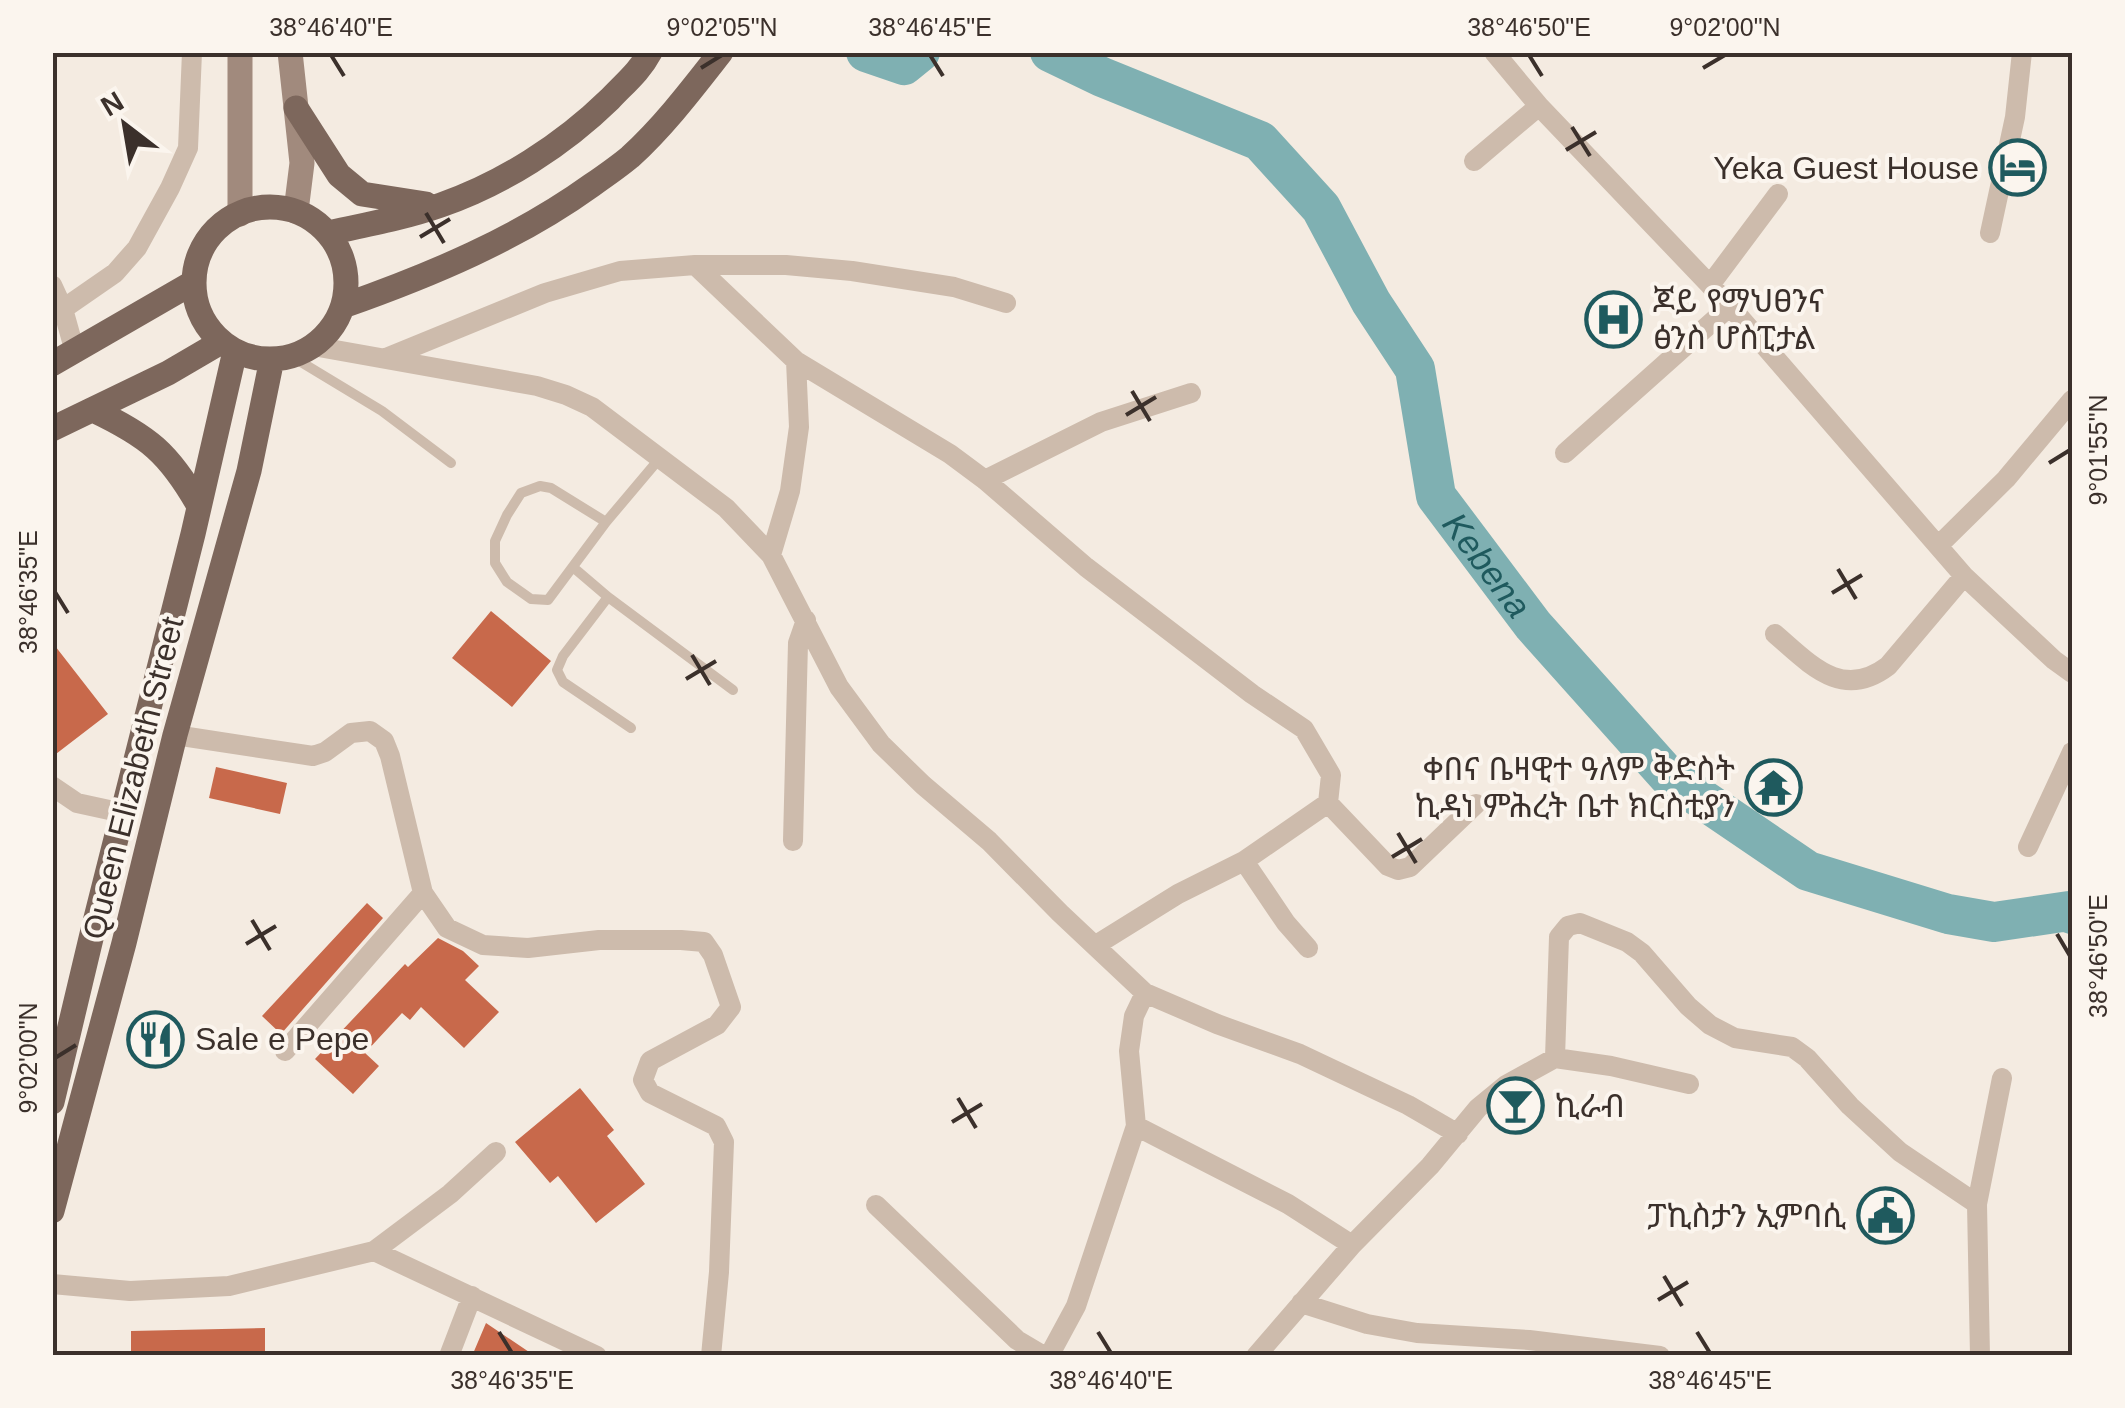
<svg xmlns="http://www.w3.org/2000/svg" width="2125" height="1408" viewBox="0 0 2125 1408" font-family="Helvetica,'Noto Sans Ethiopic',sans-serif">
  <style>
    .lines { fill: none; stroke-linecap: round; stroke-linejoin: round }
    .river { stroke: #7fb0b2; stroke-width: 40 }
    .building { fill: #c8694b }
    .lane { stroke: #cdbbac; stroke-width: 10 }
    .street { stroke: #cdbbac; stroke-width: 20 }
    .secondary { stroke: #a18a7d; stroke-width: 25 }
    .primary { stroke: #7d675c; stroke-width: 25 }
    .ticks { fill: none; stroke: #3b302b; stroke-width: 4 }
    .labels { text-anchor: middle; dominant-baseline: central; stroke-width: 8; stroke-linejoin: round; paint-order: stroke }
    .poi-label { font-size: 32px; fill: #3b302b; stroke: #fbf5ee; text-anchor: end }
    .street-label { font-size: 32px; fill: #3b302b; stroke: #fbf5ee }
    .water-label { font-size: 35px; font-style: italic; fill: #1f5a5e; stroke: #fbf5ee }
    .neatline { fill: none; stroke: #3b302b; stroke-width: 4 }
    .ticks-label { font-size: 25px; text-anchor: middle; fill: #3b302b }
  </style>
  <rect width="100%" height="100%" fill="#f4ebe1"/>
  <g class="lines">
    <!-- river -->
    <g class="river">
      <path d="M 866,52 L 904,65 L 920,52"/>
      <path id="s1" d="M 1050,52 L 1102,77 L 1260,141 L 1321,208 L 1371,302 L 1415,369 L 1436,496 L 1533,625 L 1668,776 L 1808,871 L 1948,914 L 1994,922 L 2069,911 L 2072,914"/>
    </g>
  </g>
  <!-- building -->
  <path class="building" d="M 491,611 L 551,661 L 512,707 L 452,658 Z
    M 52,642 L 108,714 L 52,757 Z
    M 216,767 L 287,783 L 280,814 L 209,798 Z
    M 367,903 L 383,918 L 281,1034 L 262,1016 Z
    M 438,938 L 463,951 L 479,966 L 465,980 L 499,1012 L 464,1048 L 421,1007 L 410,1020 L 402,1013 L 365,1053 L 379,1066 L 353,1094 L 315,1059 L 405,964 L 408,967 Z
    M 580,1088 L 614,1130 L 607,1136 L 645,1184 L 596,1223 L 558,1176 L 550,1183 L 515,1142 Z
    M 486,1323 L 535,1356 L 472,1356 Z
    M 265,1328 L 265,1356 L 131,1356 L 131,1331 Z"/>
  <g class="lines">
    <!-- lane -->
    <path class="lane" d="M 291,356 L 382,411 L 451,463
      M 606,522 L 548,600 L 531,599 L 507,582 L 495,563 L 495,541 L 507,515 L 521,493 L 540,486 L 551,488 L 606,522 L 660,458
      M 574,568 L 608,597 L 563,656 L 557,670 L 563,682 L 631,728
      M 608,597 L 733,690"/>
    <!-- street -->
    <path class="street" d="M 1494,52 L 1539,106 L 1730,306 L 1964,576 L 2054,660 L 2072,673
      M 1474,161 L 1539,106
      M 1990,233 L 2015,117 L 2022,52
      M 695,265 L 786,265 L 852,271 L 954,287 L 1006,303
      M 52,285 L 63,309 L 75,352
      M 1710,285 L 1778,194
      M 63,309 L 115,273 L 137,248 L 170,188 L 188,148 L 192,52
      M 313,346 L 537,386 L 566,395 L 592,407 L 726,508 L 771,555 L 839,687 L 881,744 L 923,785 L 989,841 L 1060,913 L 1145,993 L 1217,1024 L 1300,1054 L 1408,1105 L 1458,1134
      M 386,358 L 545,293 L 620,271 L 695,265 L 796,361 L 950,454 L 985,480 L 1086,567 L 1252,694 L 1304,729 L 1331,775 L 1328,803 L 1244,861 L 1178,894 L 1096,945
      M 1565,453 L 1730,306
      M 985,480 L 1101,422 L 1191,393
      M 1938,546 L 2006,479 L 2072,400
      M 771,555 L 790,491 L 799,427 L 796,361
      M 1775,634 C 1810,664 1842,701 1888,666 L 1964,576
      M 175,735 L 313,756 L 325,752 L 351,733 L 370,731 L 384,741 L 390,756 L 423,893 L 285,1051
      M 52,786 L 77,803 L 123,813
      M 1328,803 L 1388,866 L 1398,870 L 1410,867 L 1476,804
      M 793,841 L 798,643 L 806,620
      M 2028,847 L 2072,752
      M 1244,861 L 1286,923 L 1308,948
      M 423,893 L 447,928 L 483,945 L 528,948 L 599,940 L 681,940 L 704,942 L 713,955 L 731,1007 L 717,1025 L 650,1061 L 643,1080 L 650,1093 L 716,1126 L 724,1142 L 719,1272 L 711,1356
      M 1145,993 L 1134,1016 L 1129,1051 L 1136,1126 L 1288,1204 L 1352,1245
      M 1555,1058 L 1559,937 L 1568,926 L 1580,923 L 1627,942 L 1642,953 L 1688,1006 L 1710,1025 L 1735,1038 L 1792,1047 L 1807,1058 L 1850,1106 L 1900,1152 L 1977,1204
      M 876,1205 L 1017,1340 L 1044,1356
      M 374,1251 L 597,1356
      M 52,1284 L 130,1291 L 229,1286 L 374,1251 L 450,1194 L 496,1152
      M 1301,1303 L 1367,1324 L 1417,1333 L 1529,1340 L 1660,1356
      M 449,1356 L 472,1296
      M 1049,1356 L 1076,1306 L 1136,1126
      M 1256,1356 L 1352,1245 L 1430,1166 L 1478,1108 L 1506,1085 L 1555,1058 L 1611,1066 L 1689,1084
      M 1980,1356 L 1977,1204 L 2002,1078"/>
    <!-- secondary -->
    <path class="secondary" d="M 240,52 L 240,214
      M 290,52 L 302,163 L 296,211"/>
    <!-- primary -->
    <path class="primary" d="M 296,108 L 339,175 L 362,194 L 426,204
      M194 283a76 76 0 1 1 152 0a76 76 0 1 1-152 0Z
      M 328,233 C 365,225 404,218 441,205 C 502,184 563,145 610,99 C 624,84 640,71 650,52
      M 343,306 C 431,275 517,239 592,185 C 605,176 618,167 630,157 C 664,126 692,89 721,52
      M 52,364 L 194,282
      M 93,410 C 148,436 169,453 199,506
      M 52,429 L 168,373 L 221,342
      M 52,1102 L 93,930 L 193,534 L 235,351
      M 52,1211 L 124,943 L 175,735 L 249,471 L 272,359"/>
  </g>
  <!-- ticks -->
  <path class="ticks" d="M 331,55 L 344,76M 930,55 L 943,76M 1529,55 L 1542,76M 701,68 L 722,55M 1703,68 L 1725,55M 1572,127 L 1590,156M 1566,150 L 1596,132M 426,213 L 444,243M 420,237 L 450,219M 1132,391 L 1150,421M 1126,415 L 1156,397M 2049,463 L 2070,450M 1838,569 L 1856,599M 55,592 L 68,613M 1832,593 L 1862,575M 692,655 L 710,685M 686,679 L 716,661M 1398,833 L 1416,863M 1392,857 L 1422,839M 252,920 L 270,950M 2057,934 L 2070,956M 246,944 L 276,926M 55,1058 L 76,1045M 958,1098 L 976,1128M 952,1122 L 982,1104M 1664,1276 L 1682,1306M 1658,1300 L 1688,1282M 499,1332 L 512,1353M 1098,1332 L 1111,1353M 1697,1332 L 1710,1353"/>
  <!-- icons -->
  <defs>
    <symbol id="hotel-ring" viewBox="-11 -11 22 22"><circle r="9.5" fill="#fbf5ee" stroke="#1f5a5e" stroke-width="1.5"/><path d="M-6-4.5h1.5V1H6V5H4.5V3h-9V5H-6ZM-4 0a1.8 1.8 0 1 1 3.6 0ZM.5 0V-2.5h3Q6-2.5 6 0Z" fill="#1f5a5e"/></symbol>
    <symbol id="hospital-ring" viewBox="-11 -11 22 22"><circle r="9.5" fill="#fbf5ee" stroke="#1f5a5e" stroke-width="1.5"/><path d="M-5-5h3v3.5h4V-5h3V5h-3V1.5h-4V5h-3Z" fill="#1f5a5e"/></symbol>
    <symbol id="temple-ring" viewBox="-11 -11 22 22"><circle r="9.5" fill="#fbf5ee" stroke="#1f5a5e" stroke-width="1.5"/><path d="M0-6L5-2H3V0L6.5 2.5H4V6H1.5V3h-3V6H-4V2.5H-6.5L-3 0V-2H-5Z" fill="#1f5a5e"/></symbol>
    <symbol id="restaurant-ring" viewBox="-11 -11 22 22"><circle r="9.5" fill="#fbf5ee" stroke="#1f5a5e" stroke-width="1.5"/><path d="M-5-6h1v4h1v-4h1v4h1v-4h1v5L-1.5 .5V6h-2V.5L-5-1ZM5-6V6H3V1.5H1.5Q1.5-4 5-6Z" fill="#1f5a5e"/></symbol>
    <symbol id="bar-ring" viewBox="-11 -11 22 22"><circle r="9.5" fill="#fbf5ee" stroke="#1f5a5e" stroke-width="1.5"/><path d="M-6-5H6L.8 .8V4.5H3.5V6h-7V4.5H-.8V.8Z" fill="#1f5a5e"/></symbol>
    <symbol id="civic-ring" viewBox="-11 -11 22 22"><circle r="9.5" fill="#fbf5ee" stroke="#1f5a5e" stroke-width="1.5"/><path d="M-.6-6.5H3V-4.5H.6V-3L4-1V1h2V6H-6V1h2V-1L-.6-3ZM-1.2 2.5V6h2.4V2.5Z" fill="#1f5a5e"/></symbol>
  </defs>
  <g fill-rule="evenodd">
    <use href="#hotel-ring" x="1986" y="136" width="63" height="63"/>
    <use href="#hospital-ring" x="1582" y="288" width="63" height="63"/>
    <use href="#temple-ring" x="1742" y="756" width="63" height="63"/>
    <use href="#restaurant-ring" x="124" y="1008" width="63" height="63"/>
    <use href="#bar-ring" x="1484" y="1074" width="63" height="63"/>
    <use href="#civic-ring" x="1854" y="1184" width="63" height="63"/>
  </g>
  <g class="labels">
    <!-- poi labels -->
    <g class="poi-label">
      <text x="1979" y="168">Yeka Guest House</text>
      <text x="1653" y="301" text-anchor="start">ጆይ የማህፀንና<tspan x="1653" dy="37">ፅንስ ሆስፒታል</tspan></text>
      <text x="1735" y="769">ቀበና ቤዛዊተ ዓለም ቅድስት<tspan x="1735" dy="37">ኪዳነ ምሕረት ቤተ ክርስቲያን</tspan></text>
      <text x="195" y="1039" text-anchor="start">Sale e Pepe</text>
      <text x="1555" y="1106" text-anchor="start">ኪራብ</text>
      <text x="1846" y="1216">ፓኪስታን ኢምባሲ</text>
    </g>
    <!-- street labels -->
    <g class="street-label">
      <text transform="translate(133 778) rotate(-76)">Queen Elizabeth Street</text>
    </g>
    <!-- water labels -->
    <g class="water-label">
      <text stroke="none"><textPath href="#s1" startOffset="720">Kebena</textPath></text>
    </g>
  </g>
  <!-- border -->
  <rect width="2125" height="1408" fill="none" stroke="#fbf5ee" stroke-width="110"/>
  <!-- north arrow -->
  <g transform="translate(125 125) rotate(329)" stroke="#fbf5ee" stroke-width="8" paint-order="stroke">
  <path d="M0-8L18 38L0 25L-18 38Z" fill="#3b302b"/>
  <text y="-15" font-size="28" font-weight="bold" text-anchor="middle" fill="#3b302b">N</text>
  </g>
  <rect x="55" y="55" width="2015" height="1298" class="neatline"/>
  <g class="ticks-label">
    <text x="331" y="36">38°46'40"E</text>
    <text x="722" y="36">9°02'05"N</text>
    <text x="930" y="36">38°46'45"E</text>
    <text x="1529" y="36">38°46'50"E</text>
    <text x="1725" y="36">9°02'00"N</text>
    <text transform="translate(2098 450) rotate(-90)" y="9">9°01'55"N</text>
    <text transform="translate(28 592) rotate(-90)" y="9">38°46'35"E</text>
    <text transform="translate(2098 956) rotate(-90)" y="9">38°46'50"E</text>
    <text transform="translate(28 1058) rotate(-90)" y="9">9°02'00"N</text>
    <text x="512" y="1389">38°46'35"E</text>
    <text x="1111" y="1389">38°46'40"E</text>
    <text x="1710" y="1389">38°46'45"E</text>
  </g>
</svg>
